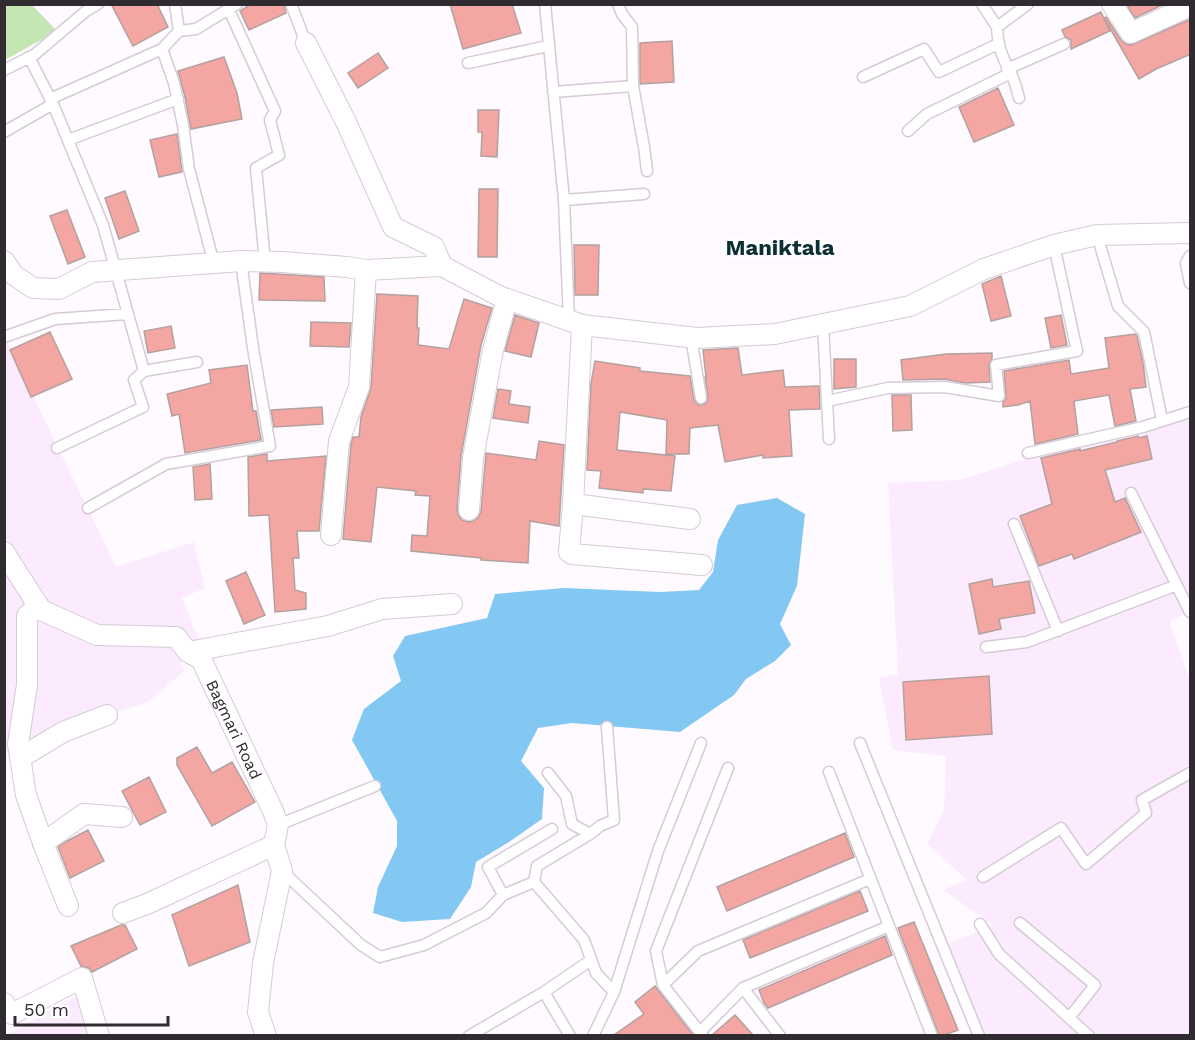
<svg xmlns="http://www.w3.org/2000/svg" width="1195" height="1040" viewBox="0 0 1195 1040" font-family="'Work Sans',sans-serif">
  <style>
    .industrial { fill: #fcebfe }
    .green { fill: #c4e6b3 }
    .water { fill: #83c8f2 }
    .building { fill: #f3a6a2; stroke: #b3a19f; stroke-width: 1.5 }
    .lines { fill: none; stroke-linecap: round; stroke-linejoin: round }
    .lane-casing { stroke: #d6cad7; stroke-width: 13 }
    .street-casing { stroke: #d6cad7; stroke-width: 22 }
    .lane { stroke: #fff; stroke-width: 10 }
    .street { stroke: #fff; stroke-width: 20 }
    .labels { text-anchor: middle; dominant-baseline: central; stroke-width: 6; stroke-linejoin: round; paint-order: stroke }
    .street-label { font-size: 16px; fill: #2f2b30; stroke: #fff }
    .district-label { font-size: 22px; font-weight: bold; fill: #0c2f34; stroke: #fff }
  </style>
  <rect width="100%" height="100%" fill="#fffaff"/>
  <!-- industrial -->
  <path class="industrial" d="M 4,336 L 116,567 L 194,542 L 205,588 L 182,598 L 200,643 L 103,629 L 46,606 L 5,543 Z
    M 1190,419 L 1190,612 L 1169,621 L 1190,680 L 1190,1035 L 985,1035 L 948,944 L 993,925 L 943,890 L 967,880 L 927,844 L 944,810 L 946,756 L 893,750 L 879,678 L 898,674 L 888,483 L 960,480 L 1032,457 L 1144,433 Z
    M 4,566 L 25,596 L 22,608 L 18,686 L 8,752 L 4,751 Z
    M 31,618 L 111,643 L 175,645 L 184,671 L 148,702 L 107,715 L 24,751 Z
    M 80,994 L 91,1035 L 6,1035 Z"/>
  <!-- green -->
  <path class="green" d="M 5,5 L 32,5 L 57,31 L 5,60 Z"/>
  <!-- water -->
  <path class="water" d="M 777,498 L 805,514 L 797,586 L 780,624 L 791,645 L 775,661 L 746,679 L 734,695 L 680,732 L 572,723 L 538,728 L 521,761 L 544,788 L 542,819 L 509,842 L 476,862 L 471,887 L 450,919 L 402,922 L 373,913 L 378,887 L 397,846 L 397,821 L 352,740 L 364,709 L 401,681 L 393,656 L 405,636 L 487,618 L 495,594 L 564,588 L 660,592 L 699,590 L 713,572 L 718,540 L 737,505 Z"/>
  <!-- building -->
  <path class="building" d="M 111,4 L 157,4 L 168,27 L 133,46 Z
    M 251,4 L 284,4 L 286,13 L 249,30 L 240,11 Z
    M 450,4 L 512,4 L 521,33 L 463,49 Z
    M 1133,4 L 1164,4 L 1135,18 L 1128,7 Z
    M 1101,12 L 1110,31 L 1071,49 L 1071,40 L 1065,37 L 1062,30 Z
    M 1106,17 L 1121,40 L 1126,44 L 1131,45 L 1191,19 L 1191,54 L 1156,69 L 1139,79 L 1104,18 Z
    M 672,41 L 674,82 L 640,84 L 640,43 Z
    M 378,53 L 388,68 L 358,88 L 348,73 Z
    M 224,57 L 237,93 L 242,119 L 191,129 L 185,97 L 178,71 Z
    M 998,88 L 1014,125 L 974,142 L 959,107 Z
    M 478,110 L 499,110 L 497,157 L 481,156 L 482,132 L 478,132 Z
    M 177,134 L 182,172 L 159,177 L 150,140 Z
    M 479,189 L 498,189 L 497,257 L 478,257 Z
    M 125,191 L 139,231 L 119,239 L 105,198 Z
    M 67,210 L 85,257 L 68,264 L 50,216 Z
    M 574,245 L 599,245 L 598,295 L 575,295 Z
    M 260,273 L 324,277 L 325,301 L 259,300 Z
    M 1001,276 L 1011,316 L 991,321 L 982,284 Z
    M 377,294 L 418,296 L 417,328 L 419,328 L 418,345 L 449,349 L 464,299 L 492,308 L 481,345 L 461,456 L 457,510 L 458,515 L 462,520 L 468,522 L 474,521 L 479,516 L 481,511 L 486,453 L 536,460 L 539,441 L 564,445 L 559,526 L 530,521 L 528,563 L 481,560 L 481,558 L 411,551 L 412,535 L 427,536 L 430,496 L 415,495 L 416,491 L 377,487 L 371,542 L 343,539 L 351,444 L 353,437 L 359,437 L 361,417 L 371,388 Z
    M 515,315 L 539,323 L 531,357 L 505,351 Z
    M 1061,315 L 1067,345 L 1051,348 L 1045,318 Z
    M 311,322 L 351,323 L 349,347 L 310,346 Z
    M 171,326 L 175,348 L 148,353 L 144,331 Z
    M 50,332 L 72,379 L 31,397 L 10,350 Z
    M 1135,334 L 1137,336 L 1143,363 L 1146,387 L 1130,389 L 1136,421 L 1115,426 L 1109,395 L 1074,401 L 1078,434 L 1035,444 L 1030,401 L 1018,405 L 1003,407 L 1003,402 L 1006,399 L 1006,395 L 1004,371 L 1069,360 L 1071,374 L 1109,368 L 1105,338 Z
    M 738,348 L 742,375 L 783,370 L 785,387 L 819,386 L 820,409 L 789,410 L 792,456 L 763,458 L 763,455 L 725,462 L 718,425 L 690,428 L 689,454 L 666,454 L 667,420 L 620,412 L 617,450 L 675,456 L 671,491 L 643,489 L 643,493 L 599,488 L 601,471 L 587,470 L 591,383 L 595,361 L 640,368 L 640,371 L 690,376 L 694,400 L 698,405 L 702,405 L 706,403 L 708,397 L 705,377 L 706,377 L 703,350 Z
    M 992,353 L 992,359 L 989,365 L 990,382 L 965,383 L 944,379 L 903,380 L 901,360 L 946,354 Z
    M 834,359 L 856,359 L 856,387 L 834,389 Z
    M 247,365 L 253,411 L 256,411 L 261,440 L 185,453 L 179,414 L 172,416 L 167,394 L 211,383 L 209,370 Z
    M 498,389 L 511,391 L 509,404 L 530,407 L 528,423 L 493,418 Z
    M 892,395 L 911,395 L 912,430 L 893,431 Z
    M 322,407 L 323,424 L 274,427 L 271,410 Z
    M 1138,436 L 1139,438 L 1147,436 L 1152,459 L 1105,470 L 1115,502 L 1125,498 L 1141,532 L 1074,559 L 1072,554 L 1039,566 L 1020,516 L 1052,504 L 1041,458 L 1080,449 L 1080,451 L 1117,442 L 1117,441 Z
    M 267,454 L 267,461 L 326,456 L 319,531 L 297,531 L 299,558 L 293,558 L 295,590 L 306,593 L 306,609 L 275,612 L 269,515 L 249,516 L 248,457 Z
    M 210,464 L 212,499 L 195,500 L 193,467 Z
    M 246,572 L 265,615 L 244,624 L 226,581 Z
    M 992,579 L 993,587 L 1029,581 L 1035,613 L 999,619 L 1001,629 L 979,634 L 969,584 Z
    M 989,676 L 992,734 L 906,740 L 903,682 Z
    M 197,747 L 212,773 L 232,762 L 255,802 L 212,826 L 177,765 L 177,758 Z
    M 149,777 L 166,812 L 140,825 L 122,791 Z
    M 88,830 L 104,861 L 70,878 L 58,847 L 67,841 Z
    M 845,833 L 854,857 L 727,911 L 717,887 Z
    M 238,885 L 250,942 L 189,966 L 172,915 Z
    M 860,891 L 868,911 L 750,958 L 743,940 Z
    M 914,922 L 958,1030 L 944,1035 L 939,1035 L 898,928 Z
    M 121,925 L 125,925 L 137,949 L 92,972 L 89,968 L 81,966 L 71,946 Z
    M 885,936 L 892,955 L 768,1008 L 764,1003 L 759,990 Z
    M 655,986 L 693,1035 L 614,1035 L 644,1014 L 635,1002 Z
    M 735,1015 L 753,1035 L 712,1035 Z"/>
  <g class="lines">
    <defs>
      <path id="lane" d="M 175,4 L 179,31 L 162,49 L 174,83 L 183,125 L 189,169 L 214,264
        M 291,4 L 306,43
        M 545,4 L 564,200 L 569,320
        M 618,4 L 622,14 L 632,27 L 633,86 L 644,147 L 647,171
        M 982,4 L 997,27 L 1028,4
        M 229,10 L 275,111 L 270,120 L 279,155 L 256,168 L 265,262
        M 997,27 C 998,48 1002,56 1011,74 C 1015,81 1017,90 1019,98
        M 179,31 L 196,29 L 237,4
        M 29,57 L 53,104 L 103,225 L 144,371 L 197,362
        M 468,63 L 548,46
        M 1007,69 L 1064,44
        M 4,70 L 34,55 L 86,11 L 98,4
        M 863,77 L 924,49 L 939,72 L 998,44
        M 553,92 L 633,86
        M 50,99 L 162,49
        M 908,131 L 927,114 L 1011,73
        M 4,132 L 53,104
        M 68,140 L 178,99
        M 564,200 L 644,194
        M 1097,235 L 1118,306 L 1144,332 L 1162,420
        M 1190,256 L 1186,263 L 1190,283
        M 823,324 L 829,439
        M 4,337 L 55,319 L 128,314
        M 691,337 L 701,398
        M 827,401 L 888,388 L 945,387 L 999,396 L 996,365 L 1077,351 L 1054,245
        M 57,448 L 143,407 L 134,380 L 144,371
        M 1028,453 L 1143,427 L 1190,412
        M 1131,493 L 1190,612
        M 88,508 L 166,464 L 270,446 L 253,348 L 241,261
        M 1014,524 L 1058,631
        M 986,647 L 1027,642 L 1177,585
        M 860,743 L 979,1036
        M 829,772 L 932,1036
        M 548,773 L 566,796 L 572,824 L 590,834
        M 278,825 L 375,786
        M 282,871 L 361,945 L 380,957 L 424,945 L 486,913 L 503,895 L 488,867 L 552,829
        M 983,877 L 1061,828 L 1086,864 L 1146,813 L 1142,800 L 1190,773
        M 534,882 L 584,940 L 596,973 L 614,992
        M 503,895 L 534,882 L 537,866 L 590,834 L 600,826 L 614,820 L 607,727
        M 1020,923 L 1095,985 L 1069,1018
        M 980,924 L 999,954 L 1089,1036
        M 663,985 L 698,951 L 870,879
        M 743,988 L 780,1036
        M 544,992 L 591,960
        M 700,1032 L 743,988 L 889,926
        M 469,1036 L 544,992 L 570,1036
        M 593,1036 L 614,992 L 658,851 L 701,743
        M 703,1036 L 663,985 L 656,951 L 728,768"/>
      <g id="street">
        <path d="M 1112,4 L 1131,33 L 1190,6"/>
        <path d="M 306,43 L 346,122 L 393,227 L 434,247 L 442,266"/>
        <path d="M 4,261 L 14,275 L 33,288 L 59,289 L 92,272 L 241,261 L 282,262 L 347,267 L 366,270 L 442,266 L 501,297 L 582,325 L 697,338 L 775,334 L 910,306 L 984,269 L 1054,245 L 1097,235 L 1190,233"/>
        <path d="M 582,325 L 573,504 L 569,552 L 572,554 L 702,565"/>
        <path d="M 573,504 L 690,519"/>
        <path d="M 469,510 L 473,458 L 493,350 L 507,299"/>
        <path d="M 331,535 L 339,441 L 359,387 L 366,270"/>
        <path id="s1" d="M 4,552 L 41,610 L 97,635 L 176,637 L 188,652 L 201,659 L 273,811 L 278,825 L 274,845 L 282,871 L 263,963 L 258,1012 L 266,1036"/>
        <path d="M 38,605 L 27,616 L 27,685 L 18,744 L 26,795 L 43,843 L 68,906"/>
        <path d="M 188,652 L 328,626 L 382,609 L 452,604"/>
        <path d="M 20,758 L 63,732 L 107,715"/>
        <path d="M 43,843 L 84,814 L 122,817"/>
        <path d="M 123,913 L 147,904 L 274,845"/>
        <path d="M 4,1003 L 12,1014 L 82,978 L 99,1036"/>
      </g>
    </defs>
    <!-- lane casing -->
    <use href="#lane" class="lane-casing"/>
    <!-- street casing -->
    <use href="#street" class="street-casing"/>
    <!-- lane -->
    <use href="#lane" class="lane"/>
    <!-- street -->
    <use href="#street" class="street"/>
  </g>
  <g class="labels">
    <!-- street labels -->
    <g class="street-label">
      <text stroke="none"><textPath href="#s1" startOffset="321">Bagmari Road</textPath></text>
    </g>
    <!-- district labels -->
    <g class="district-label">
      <text x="780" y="247">Maniktala</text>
    </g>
  </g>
  <!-- border -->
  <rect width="1195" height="1040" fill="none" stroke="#2f2b30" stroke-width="12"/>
  <!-- scale -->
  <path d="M15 1016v9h153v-9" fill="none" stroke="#2f2b30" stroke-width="3"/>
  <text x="24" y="1016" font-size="18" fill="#2f2b30" stroke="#ffffff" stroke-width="4.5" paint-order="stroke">50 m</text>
</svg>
